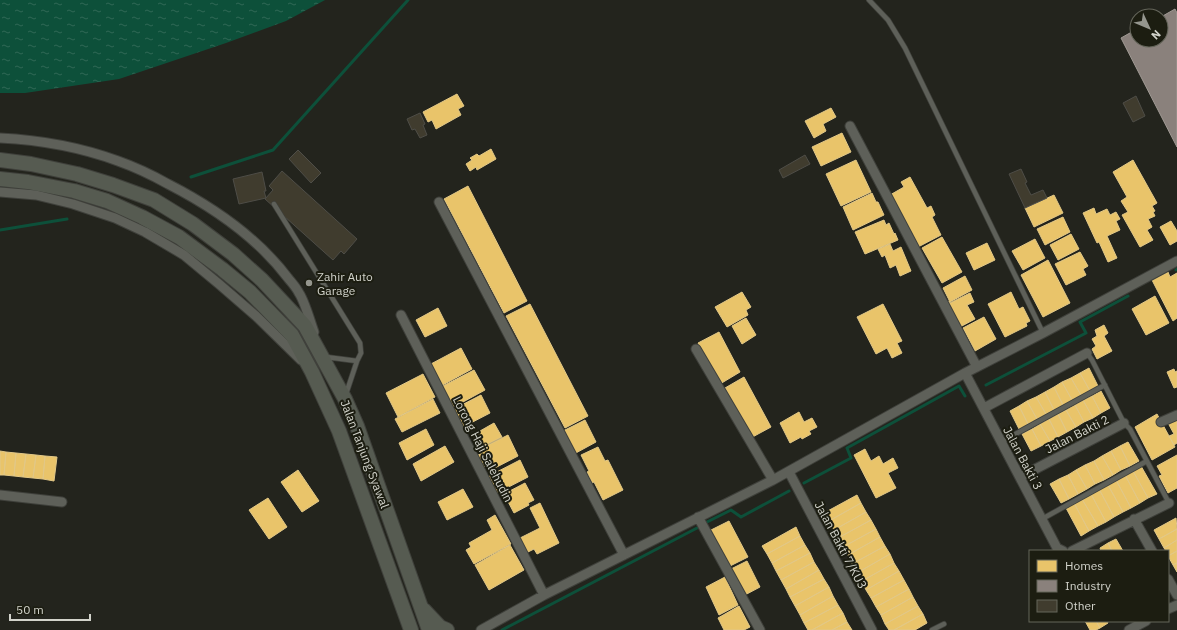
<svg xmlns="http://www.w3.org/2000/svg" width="1177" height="630" viewBox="0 0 1177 630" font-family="'IBM Plex Sans',sans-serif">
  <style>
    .water { fill: url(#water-ripples) }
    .homes { fill: #e9c46a; stroke: #e2c887 }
    .industry { fill: #8a817c; stroke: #a09a94 }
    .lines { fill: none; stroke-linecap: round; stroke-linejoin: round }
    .stream { stroke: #0d503a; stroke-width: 3 }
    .building { fill: #403c2e; stroke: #4e4d47 }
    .lane-casing { stroke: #3f403b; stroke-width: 6 }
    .street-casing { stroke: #3f403b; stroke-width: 11 }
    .primary-casing { stroke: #3f403b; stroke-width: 16 }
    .lane { stroke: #5e6059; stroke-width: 4.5 }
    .street { stroke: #5e6059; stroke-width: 9 }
    .primary { stroke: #565b51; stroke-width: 14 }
    .poi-dot { fill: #95968e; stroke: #1c1d11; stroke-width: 1.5 }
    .labels { text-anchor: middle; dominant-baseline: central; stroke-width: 4; stroke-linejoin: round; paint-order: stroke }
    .poi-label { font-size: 12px; fill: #d2d3cb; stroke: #1c1d11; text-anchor: start }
    .street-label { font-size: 12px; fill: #d2d3cb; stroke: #1c1d11 }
  </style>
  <defs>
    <pattern id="water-ripples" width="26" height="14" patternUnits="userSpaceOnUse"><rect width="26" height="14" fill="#0d503a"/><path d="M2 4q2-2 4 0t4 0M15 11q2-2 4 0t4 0" fill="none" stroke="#2f6855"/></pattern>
  </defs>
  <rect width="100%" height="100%" fill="#23241d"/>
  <!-- water -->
  <path class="water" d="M 0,0 L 325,0 L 286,21 L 226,43 L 119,79 L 25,93 L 0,93 Z"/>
  <!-- homes -->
  <path class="homes" d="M 457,94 L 464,106 L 458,109 L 461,115 L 436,129 L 432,120 L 428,122 L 423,112 Z
    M 831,108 L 836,117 L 823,124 L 826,131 L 814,138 L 805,121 Z
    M 842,133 L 851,152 L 821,166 L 812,147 Z
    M 491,149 L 496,159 L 477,170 L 476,167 L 470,171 L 466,164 L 472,160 L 470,158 L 477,154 L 479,156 Z
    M 856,160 L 871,192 L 841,206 L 826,174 Z
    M 1133,160 L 1157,203 L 1152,206 L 1155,211 L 1153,212 L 1155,216 L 1148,219 L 1152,227 L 1147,230 L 1153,240 L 1140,247 L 1122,215 L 1128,212 L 1121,201 L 1127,197 L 1113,172 Z
    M 910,177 L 927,208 L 931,206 L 935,215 L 932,217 L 941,235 L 918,247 L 890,195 L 904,187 L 901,182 Z
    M 468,186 L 527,301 L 504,313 L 444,199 Z
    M 872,193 L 876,202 L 878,202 L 884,215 L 853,230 L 843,207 Z
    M 1054,195 L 1063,213 L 1034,227 L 1025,208 Z
    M 1094,208 L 1096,214 L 1107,209 L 1110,215 L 1116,212 L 1120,219 L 1116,221 L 1120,230 L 1107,236 L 1117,258 L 1108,262 L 1099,242 L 1097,243 L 1083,213 Z
    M 1063,217 L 1070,232 L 1045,245 L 1037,229 Z
    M 884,220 L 886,225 L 889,223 L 894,234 L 895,233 L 898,240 L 865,254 L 855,232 Z
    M 1171,221 L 1177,231 L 1177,241 L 1170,245 L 1160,227 Z
    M 1071,234 L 1079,249 L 1058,260 L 1050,245 Z
    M 942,237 L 962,272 L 942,283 L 922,248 Z
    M 1035,239 L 1045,258 L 1023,270 L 1012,251 Z
    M 987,243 L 995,260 L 974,270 L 966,253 Z
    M 890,244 L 893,251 L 901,247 L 911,271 L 900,276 L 896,265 L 890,268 L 885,255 L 882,257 L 878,249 Z
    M 1080,252 L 1088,266 L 1083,269 L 1086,275 L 1066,285 L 1055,264 Z
    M 1048,260 L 1070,303 L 1043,317 L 1021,275 Z
    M 1168,272 L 1170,277 L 1177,273 L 1177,318 L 1173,321 L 1152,280 Z
    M 965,276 L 972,290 L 950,302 L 943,288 Z
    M 742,292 L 751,307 L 746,310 L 748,315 L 727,327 L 715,307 Z
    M 1011,292 L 1019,309 L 1023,307 L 1030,321 L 1026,323 L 1027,326 L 1005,337 L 988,304 Z
    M 970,293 L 974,302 L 967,305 L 975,319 L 960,327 L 944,304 L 949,301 L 950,303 Z
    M 1155,296 L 1169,323 L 1146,335 L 1132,309 Z
    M 530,304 L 588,416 L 565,428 L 506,316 Z
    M 883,304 L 902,341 L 897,343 L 902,353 L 892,358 L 887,348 L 876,354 L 857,317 Z
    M 438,308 L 447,326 L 425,337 L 416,320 Z
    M 984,317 L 996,339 L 975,351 L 963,328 Z
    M 746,318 L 756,335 L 742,344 L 732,326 Z
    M 1104,325 L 1108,333 L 1104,336 L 1112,351 L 1097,359 L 1092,349 L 1096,346 L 1092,339 L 1097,336 L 1095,330 Z
    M 719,332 L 740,372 L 720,384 L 698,343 Z
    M 461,348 L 472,369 L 441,386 L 429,365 Z
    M 1089,368 L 1098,386 L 1090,391 L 1080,373 Z
    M 1174,369 L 1175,372 L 1177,371 L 1177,387 L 1174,388 L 1167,372 Z
    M 474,370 L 485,390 L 452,408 L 441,387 Z
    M 1080,373 L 1090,391 L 1081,395 L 1071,378 Z
    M 423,374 L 435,397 L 398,417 L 386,393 Z
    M 744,377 L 771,427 L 747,440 L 746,428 L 725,388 Z
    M 1071,378 L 1081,395 L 1072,400 L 1062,382 Z
    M 1062,382 L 1072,400 L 1063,405 L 1054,387 Z
    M 1054,387 L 1063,405 L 1054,410 L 1045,392 Z
    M 1101,391 L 1110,408 L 1101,413 L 1092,396 Z
    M 1045,392 L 1054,410 L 1046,414 L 1036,397 Z
    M 481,395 L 490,413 L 463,427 L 454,409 Z
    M 1092,396 L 1101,413 L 1093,418 L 1083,400 Z
    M 1036,397 L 1046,414 L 1037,419 L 1027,401 Z
    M 433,399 L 440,413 L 402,432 L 395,419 Z
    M 1083,400 L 1093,418 L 1084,422 L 1075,405 Z
    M 1027,401 L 1037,419 L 1028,424 L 1019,406 Z
    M 1075,405 L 1084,422 L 1076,427 L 1066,410 Z
    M 1019,406 L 1028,424 L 1019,429 L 1010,411 Z
    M 1066,410 L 1076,427 L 1067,432 L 1058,414 Z
    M 799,412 L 804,422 L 812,418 L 817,427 L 809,431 L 811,434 L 802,439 L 801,437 L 790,443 L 780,423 Z
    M 1058,414 L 1067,432 L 1058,437 L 1049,419 Z
    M 1157,414 L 1175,447 L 1152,460 L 1135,427 Z
    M 1177,418 L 1177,443 L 1174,445 L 1169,436 L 1174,434 L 1168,423 Z
    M 1049,419 L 1058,437 L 1050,441 L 1040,424 Z
    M 585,420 L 596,442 L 574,454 L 563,431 Z
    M 494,423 L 502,437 L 480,448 L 473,435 Z
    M 1040,424 L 1050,441 L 1041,446 L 1032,429 Z
    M 426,429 L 434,445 L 407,460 L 399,443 Z
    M 1032,429 L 1041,446 L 1031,451 L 1022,434 Z
    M 508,435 L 518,456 L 491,470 L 488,465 L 482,468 L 476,456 L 482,453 L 480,449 Z
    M 1128,442 L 1139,461 L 1130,466 L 1120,446 Z
    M 445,446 L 454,462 L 421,481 L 413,464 Z
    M 1120,446 L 1130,466 L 1121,470 L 1111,451 Z
    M 598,447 L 605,461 L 608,460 L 623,490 L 603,500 L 594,482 L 592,483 L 587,472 L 589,471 L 581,455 Z
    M 865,449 L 871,461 L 879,456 L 883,464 L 893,458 L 898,468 L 888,473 L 896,488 L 876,498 L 854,455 Z
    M 0,451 L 6,452 L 4,475 L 0,475 Z
    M 1111,451 L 1121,470 L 1113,475 L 1102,456 Z
    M 6,452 L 16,453 L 14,476 L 4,475 Z
    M 16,453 L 26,454 L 23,477 L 14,476 Z
    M 26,454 L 36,455 L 33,478 L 23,477 Z
    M 36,455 L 45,456 L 43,479 L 33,478 Z
    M 1177,455 L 1177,488 L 1168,493 L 1159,476 L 1162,475 L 1157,466 Z
    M 45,456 L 57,457 L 54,481 L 43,479 Z
    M 1102,456 L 1113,475 L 1104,480 L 1094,461 Z
    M 520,460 L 528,477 L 495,494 L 487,477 Z
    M 1094,461 L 1104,480 L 1095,484 L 1085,465 Z
    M 1085,465 L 1095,484 L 1087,489 L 1076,470 Z
    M 1141,466 L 1157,494 L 1148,498 L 1133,471 Z
    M 298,470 L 319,501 L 302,512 L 281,482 Z
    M 1076,470 L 1087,489 L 1078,494 L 1068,475 Z
    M 1133,471 L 1148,498 L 1140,503 L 1125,475 Z
    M 1068,475 L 1078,494 L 1069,499 L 1059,479 Z
    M 1125,475 L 1140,503 L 1131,508 L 1116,480 Z
    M 1059,479 L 1069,499 L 1061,503 L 1050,484 Z
    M 1116,480 L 1131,508 L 1123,512 L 1108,485 Z
    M 525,483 L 534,500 L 528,503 L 529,505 L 514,513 L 504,494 Z
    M 1108,485 L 1123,512 L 1114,517 L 1099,489 Z
    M 463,489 L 473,507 L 447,520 L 438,502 Z
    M 1099,489 L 1114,517 L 1106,522 L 1091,494 Z
    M 1091,494 L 1106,522 L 1098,526 L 1082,499 Z
    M 857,495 L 861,503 L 829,521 L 824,513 Z
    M 268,498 L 287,527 L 269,539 L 249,510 Z
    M 1082,499 L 1098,526 L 1089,531 L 1074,503 Z
    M 540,503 L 559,543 L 537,554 L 534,549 L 526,553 L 518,539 L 540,528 L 530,508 Z
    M 861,503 L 866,512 L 834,530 L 829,521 Z
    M 1074,503 L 1089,531 L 1081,536 L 1066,508 Z
    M 866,512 L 871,520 L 838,538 L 834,530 Z
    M 495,515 L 511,544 L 474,564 L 466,550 L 471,547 L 469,543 L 492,530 L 487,520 Z
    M 1176,518 L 1177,529 L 1159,539 L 1154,530 Z
    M 871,520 L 876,529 L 843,547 L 838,538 Z
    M 729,521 L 748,557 L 728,567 L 709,531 Z
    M 796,527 L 800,536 L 767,554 L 762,546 Z
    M 876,529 L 880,537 L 848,555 L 843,547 Z
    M 1177,529 L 1177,540 L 1164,548 L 1159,539 Z
    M 800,536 L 805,545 L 772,563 L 767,554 Z
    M 880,537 L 885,546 L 852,564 L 848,555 Z
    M 1116,539 L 1123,551 L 1112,551 L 1108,543 Z
    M 1177,540 L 1177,551 L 1168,556 L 1168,551 L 1166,551 L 1164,548 Z
    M 1108,543 L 1112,551 L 1101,551 L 1100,548 Z
    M 510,545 L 524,570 L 489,590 L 475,565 Z
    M 805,545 L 810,553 L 776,571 L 772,563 Z
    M 885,546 L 890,554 L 857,573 L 852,564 Z
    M 1177,551 L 1177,563 L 1173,565 L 1168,556 Z
    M 810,553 L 814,562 L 781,580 L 776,571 Z
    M 890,554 L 894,563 L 862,581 L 857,573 Z
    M 747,561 L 760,587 L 743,596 L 729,570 Z
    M 814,562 L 819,570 L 786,589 L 781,580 Z
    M 894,563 L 899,571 L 866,590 L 862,581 Z
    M 1177,563 L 1177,572 L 1173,565 Z
    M 819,570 L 824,579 L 790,597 L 786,589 Z
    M 899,571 L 904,580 L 871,598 L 866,590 Z
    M 725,577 L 738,605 L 719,615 L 706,587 Z
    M 824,579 L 829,587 L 795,606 L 790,597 Z
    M 904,580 L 909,589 L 876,607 L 871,598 Z
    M 829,587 L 833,596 L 800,615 L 795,606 Z
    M 909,589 L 913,597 L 881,615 L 876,607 Z
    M 833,596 L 838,605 L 804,623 L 800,615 Z
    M 913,597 L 918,606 L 885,624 L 881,615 Z
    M 838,605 L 843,613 L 812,630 L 808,630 L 804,623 Z
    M 739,606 L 750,627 L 744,630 L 724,630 L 718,618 Z
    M 918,606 L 923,614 L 894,630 L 889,630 L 885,624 Z
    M 843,613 L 847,622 L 832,630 L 812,630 Z
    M 923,614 L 927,623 L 915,630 L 894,630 Z
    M 1085,621 L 1096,621 L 1100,628 L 1096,630 L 1090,630 Z
    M 1096,621 L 1107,621 L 1108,623 L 1100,628 Z
    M 847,622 L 852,630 L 832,630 Z"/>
  <!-- industry -->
  <path class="industry" d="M 1175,9 L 1177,13 L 1177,147 L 1121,38 L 1137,29 L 1137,40 L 1161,40 L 1161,17 Z"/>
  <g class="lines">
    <!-- stream -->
    <path class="stream" d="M 191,177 L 273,150 L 408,0
      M 0,230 L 67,219
      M 1176,270 L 1177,269
      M 986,385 L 1086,333 L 1080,322 L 1128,296
      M 804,483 L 851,458 L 847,448 L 959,386 L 965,396
      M 707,522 L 731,510 L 741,517 L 789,491
      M 502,630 L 697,528"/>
  </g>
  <!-- building -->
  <path class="building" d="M 1136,96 L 1145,116 L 1133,122 L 1123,103 Z
    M 420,113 L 425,124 L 423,125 L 427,135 L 420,138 L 415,129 L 412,130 L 407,119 Z
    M 298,150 L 321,173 L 311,183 L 289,159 Z
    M 805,155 L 810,164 L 783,178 L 779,170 Z
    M 1021,169 L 1027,182 L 1025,183 L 1031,195 L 1043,190 L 1047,198 L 1025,208 L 1009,174 Z
    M 282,171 L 357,239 L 344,254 L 341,251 L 333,260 L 265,199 L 273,190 L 269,186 Z
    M 262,172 L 266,191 L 264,191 L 266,198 L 239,204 L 233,179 Z"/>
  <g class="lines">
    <defs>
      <path id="lane" d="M 869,0 L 888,20 L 905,48 L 1043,333
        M 274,204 L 360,343 L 361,353 L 357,361
        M 1087,353 L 1092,360 L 1124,423 L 1130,429 L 1169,503
        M 326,357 L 357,361 L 346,394
        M 1001,442 L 1105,385
        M 1042,519 L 1147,461
        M 932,630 L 944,624"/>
      <path id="street" d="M 850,126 L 977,367
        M 0,138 C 40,140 80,147 118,161 C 135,167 152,175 168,184 C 213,207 257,237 288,278 C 292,283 296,287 299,293 C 305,302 310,321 314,332
        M 0,192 L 36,195 L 73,204 L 115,218 L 145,232 L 184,255 L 219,284 L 256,316 L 301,360
        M 439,202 L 624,555
        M 401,315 L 544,595
        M 696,349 L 773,480
        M 965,373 L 1057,548 L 1063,551
        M 984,408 L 1087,353
        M 1161,422 L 1177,415
        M 789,472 L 872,630
        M 1020,477 L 1124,423
        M 0,495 L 62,502
        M 698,517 L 760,630
        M 1134,519 L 1152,551
        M 1072,551 L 1169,503
        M 1168,579 L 1177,595
        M 1168,609 L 1177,605
        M 481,630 L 544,595 L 773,480 L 965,373 L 1043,333 L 1177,261
        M 1129,630 L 1146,621"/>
      <path id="primary" d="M 0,160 L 31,164 L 77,174 L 113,185 L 154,200 L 193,224 L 233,254 L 262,280 L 305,326 L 345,399 L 357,426 L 429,630
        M 0,179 L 28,182 L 74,191 L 107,201 L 142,217 L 179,237 L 222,269 L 250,292 L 292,335 L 312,372 L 339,431 L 411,630
        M 424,610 L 440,627 L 447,630"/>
    </defs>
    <!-- lane casing -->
    <use href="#lane" class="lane-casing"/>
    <!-- street casing -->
    <use href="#street" class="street-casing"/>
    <!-- primary casing -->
    <use href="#primary" class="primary-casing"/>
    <!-- lane -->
    <use href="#lane" class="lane"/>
    <!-- street -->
    <use href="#street" class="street"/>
    <!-- primary -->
    <use href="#primary" class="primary"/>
  </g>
  <!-- markers -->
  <circle class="poi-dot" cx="309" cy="283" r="4"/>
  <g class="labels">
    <!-- poi labels -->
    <g class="poi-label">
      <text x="317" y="276">Zahir Auto<tspan x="317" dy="14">Garage</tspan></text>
    </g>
    <!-- street labels -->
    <g class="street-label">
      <text transform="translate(1077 434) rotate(-27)">Jalan Bakti 2</text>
      <text transform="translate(483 449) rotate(63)">Lorong Haji Salehudin</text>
      <text transform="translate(365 454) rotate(69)">Jalan Tanjung Syawal</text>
      <text transform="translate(1023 458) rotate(62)">Jalan Bakti 3</text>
      <text transform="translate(841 545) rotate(62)">Jalan Bakti 7/KU3</text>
    </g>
  </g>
  <!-- legend -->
  <rect x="1029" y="550" width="140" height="72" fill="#1c1d11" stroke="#65665b"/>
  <rect x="1037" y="560" width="20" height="12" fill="#e9c46a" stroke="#65665b"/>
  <text x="1065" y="570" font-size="12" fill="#d2d3cb">Homes</text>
  <rect x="1037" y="580" width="20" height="12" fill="#8a817c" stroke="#65665b"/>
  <text x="1065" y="590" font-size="12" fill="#d2d3cb">Industry</text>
  <rect x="1037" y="600" width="20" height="12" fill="#403c2e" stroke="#65665b"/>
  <text x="1065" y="610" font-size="12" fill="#d2d3cb">Other</text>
  <!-- north arrow -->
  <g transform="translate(1149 28) rotate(134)"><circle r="19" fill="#1c1d11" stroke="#65665b"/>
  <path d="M0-3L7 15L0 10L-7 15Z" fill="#95968e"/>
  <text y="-6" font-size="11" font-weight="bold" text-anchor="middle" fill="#d2d3cb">N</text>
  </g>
  <!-- scale -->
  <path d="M10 614v6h80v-6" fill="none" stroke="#d2d3cb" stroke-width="2"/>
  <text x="16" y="614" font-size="12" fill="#d2d3cb" stroke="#1c1d11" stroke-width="3" paint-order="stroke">50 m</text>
</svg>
